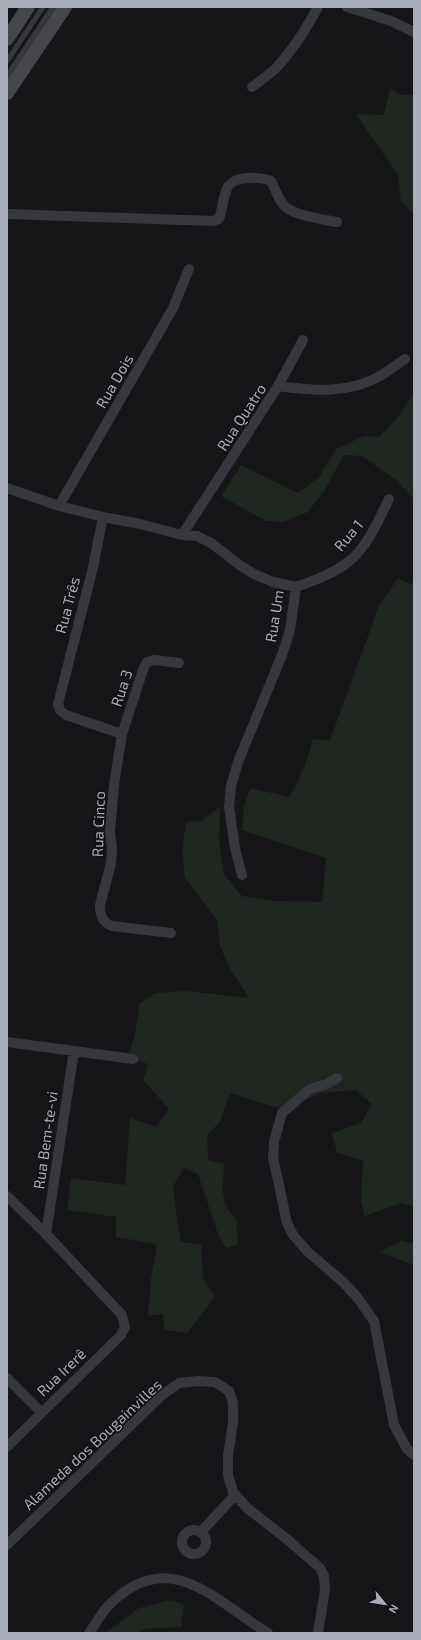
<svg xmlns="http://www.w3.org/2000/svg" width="421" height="1640" viewBox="0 0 421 1640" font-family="'Exo 2',sans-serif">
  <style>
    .green { fill: #1e261f }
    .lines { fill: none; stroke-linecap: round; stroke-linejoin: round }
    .lane { stroke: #37383d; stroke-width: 5 }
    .street { stroke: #37383d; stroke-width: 10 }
    .secondary { stroke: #45474d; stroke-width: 14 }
    .labels { text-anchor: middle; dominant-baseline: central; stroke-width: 3; stroke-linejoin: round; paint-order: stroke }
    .street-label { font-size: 15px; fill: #a8adb8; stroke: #111113 }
  </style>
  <rect width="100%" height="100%" fill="#161618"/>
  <!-- green -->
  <path class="green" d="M 390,88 L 401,95 L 414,95 L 414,214 L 401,202 L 398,175 L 356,114 L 384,115 Z
    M 414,393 L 414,499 L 396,480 L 362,456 L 344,455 L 324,491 L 308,512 L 283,522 L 266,521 L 221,496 L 241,465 L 298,493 L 319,477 L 336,449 L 364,436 L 379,437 L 398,417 Z
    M 398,578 L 411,584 L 414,581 L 414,1206 L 401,1203 L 364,1216 L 361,1200 L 363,1160 L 337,1153 L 332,1133 L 361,1123 L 372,1104 L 356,1090 L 320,1093 L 285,1110 L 230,1093 L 220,1122 L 207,1135 L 208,1160 L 224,1164 C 223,1186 219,1203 236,1219 L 238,1245 L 226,1248 L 218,1234 L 198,1174 L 184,1168 L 173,1186 L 177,1219 L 181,1242 L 201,1244 L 203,1278 L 215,1297 L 187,1333 L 164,1330 L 163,1314 L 148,1316 L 151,1278 L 157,1244 L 116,1237 L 116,1217 L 67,1210 L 71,1178 L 125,1185 L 130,1118 L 156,1127 L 169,1109 L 143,1080 L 148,1064 L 128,1057 L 134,1038 L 140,1003 L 156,993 L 185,991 L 249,998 L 229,967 L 220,946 L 217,920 L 185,878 L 182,852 L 186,822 L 201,821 L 220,807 L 219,841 L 224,875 L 242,896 L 276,901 L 322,902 L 326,858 L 242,830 L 244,807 L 250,788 L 290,797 L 305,765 L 313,739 L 330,740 L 379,606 Z
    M 401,1241 L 414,1244 L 414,1265 L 379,1252 Z
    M 172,1600 L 184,1605 L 181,1627 L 143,1629 L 138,1633 L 105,1633 L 139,1608 Z"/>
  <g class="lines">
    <!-- lane -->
    <path class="lane" d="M 7,61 L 43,7
      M 7,76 L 53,7"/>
    <!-- street -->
    <path class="street" d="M 347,7 L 391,21 L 414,32
      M 252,87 C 259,82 267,76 274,70 C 292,52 306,29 318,7
      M 7,214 L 213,221 L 219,219 L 220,216 C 226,194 222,179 249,178 C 257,178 264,178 271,181 C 275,188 277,196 282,203 C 291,216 322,219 337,222
      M 278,386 L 303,340
      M 7,488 L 59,506 L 103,517 L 140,524 L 182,535 L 197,536 L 211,543 L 241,566 L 254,574 L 273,582 L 296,587 L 290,630 L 282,655 L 238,762 L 231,786 L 229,807 L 235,848 L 242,875
      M 59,506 L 173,308 L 189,269
      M 103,517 L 93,567 L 58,704 L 60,710 L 66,715 L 122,734
      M 182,535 L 278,386 C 313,391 350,394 382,375 C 389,371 397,364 405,359
      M 296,587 C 316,580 338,572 354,557 C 370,541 379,519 389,499
      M 171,933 L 112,926 C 102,922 100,915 100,905 L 111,863 L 112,849 L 110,831 L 114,785 L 122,734 L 144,667 L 147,662 L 154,660 L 179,663
      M 7,1042 L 133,1059
      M 337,1078 L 327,1084 L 310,1089 L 282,1113 L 274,1142 L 273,1157 L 287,1223 L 293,1235 L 308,1252 L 343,1282 L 357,1297 L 374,1321 L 394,1425 L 407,1449 L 414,1455
      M 7,1196 L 46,1234 L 122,1315 L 125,1327 L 121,1335 L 7,1447
      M 46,1234 L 74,1051
      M 7,1378 L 41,1412
      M182 1542a12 12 0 1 1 24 0a12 12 0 1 1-24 0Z
      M 201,1532 L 235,1495
      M 7,1545 L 161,1396 L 179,1383 L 198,1381 L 215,1382 L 229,1391 L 233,1403 L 233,1423 L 228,1455 L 228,1475 L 233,1492 L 247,1508 L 288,1540 L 320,1568 L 324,1576 L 325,1590 L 318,1633
      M 89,1633 C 96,1624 102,1611 111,1603 C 171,1546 215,1601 268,1633"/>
    <!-- secondary -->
    <path class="secondary" d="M 7,39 L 28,7
      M 7,93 L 65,7"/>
  </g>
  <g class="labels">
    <!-- street labels -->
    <g class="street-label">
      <text transform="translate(114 381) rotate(-60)">Rua Dois</text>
      <text transform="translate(241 417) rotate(-57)">Rua Quatro</text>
      <text transform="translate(348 535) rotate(-50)">Rua 1</text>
      <text transform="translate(67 605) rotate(-75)">Rua Três</text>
      <text transform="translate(274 616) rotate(-81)">Rua Um</text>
      <text transform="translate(121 688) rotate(-72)">Rua 3</text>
      <text transform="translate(98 824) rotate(-88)">Rua Cinco</text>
      <text transform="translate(45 1140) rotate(-82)">Rua Bem-te-vi</text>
      <text transform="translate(61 1372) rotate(-44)">Rua Irerê</text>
      <text transform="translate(92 1444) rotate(-43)">Alameda dos Bougainvilles</text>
    </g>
  </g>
  <!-- border -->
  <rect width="421" height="1640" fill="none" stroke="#a8adb8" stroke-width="16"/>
  <!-- north arrow -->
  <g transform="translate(385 1604) rotate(120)" stroke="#111113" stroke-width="3" paint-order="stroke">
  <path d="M0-3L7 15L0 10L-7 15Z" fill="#a8adb8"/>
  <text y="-6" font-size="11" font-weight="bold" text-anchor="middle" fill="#a8adb8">N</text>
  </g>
</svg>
